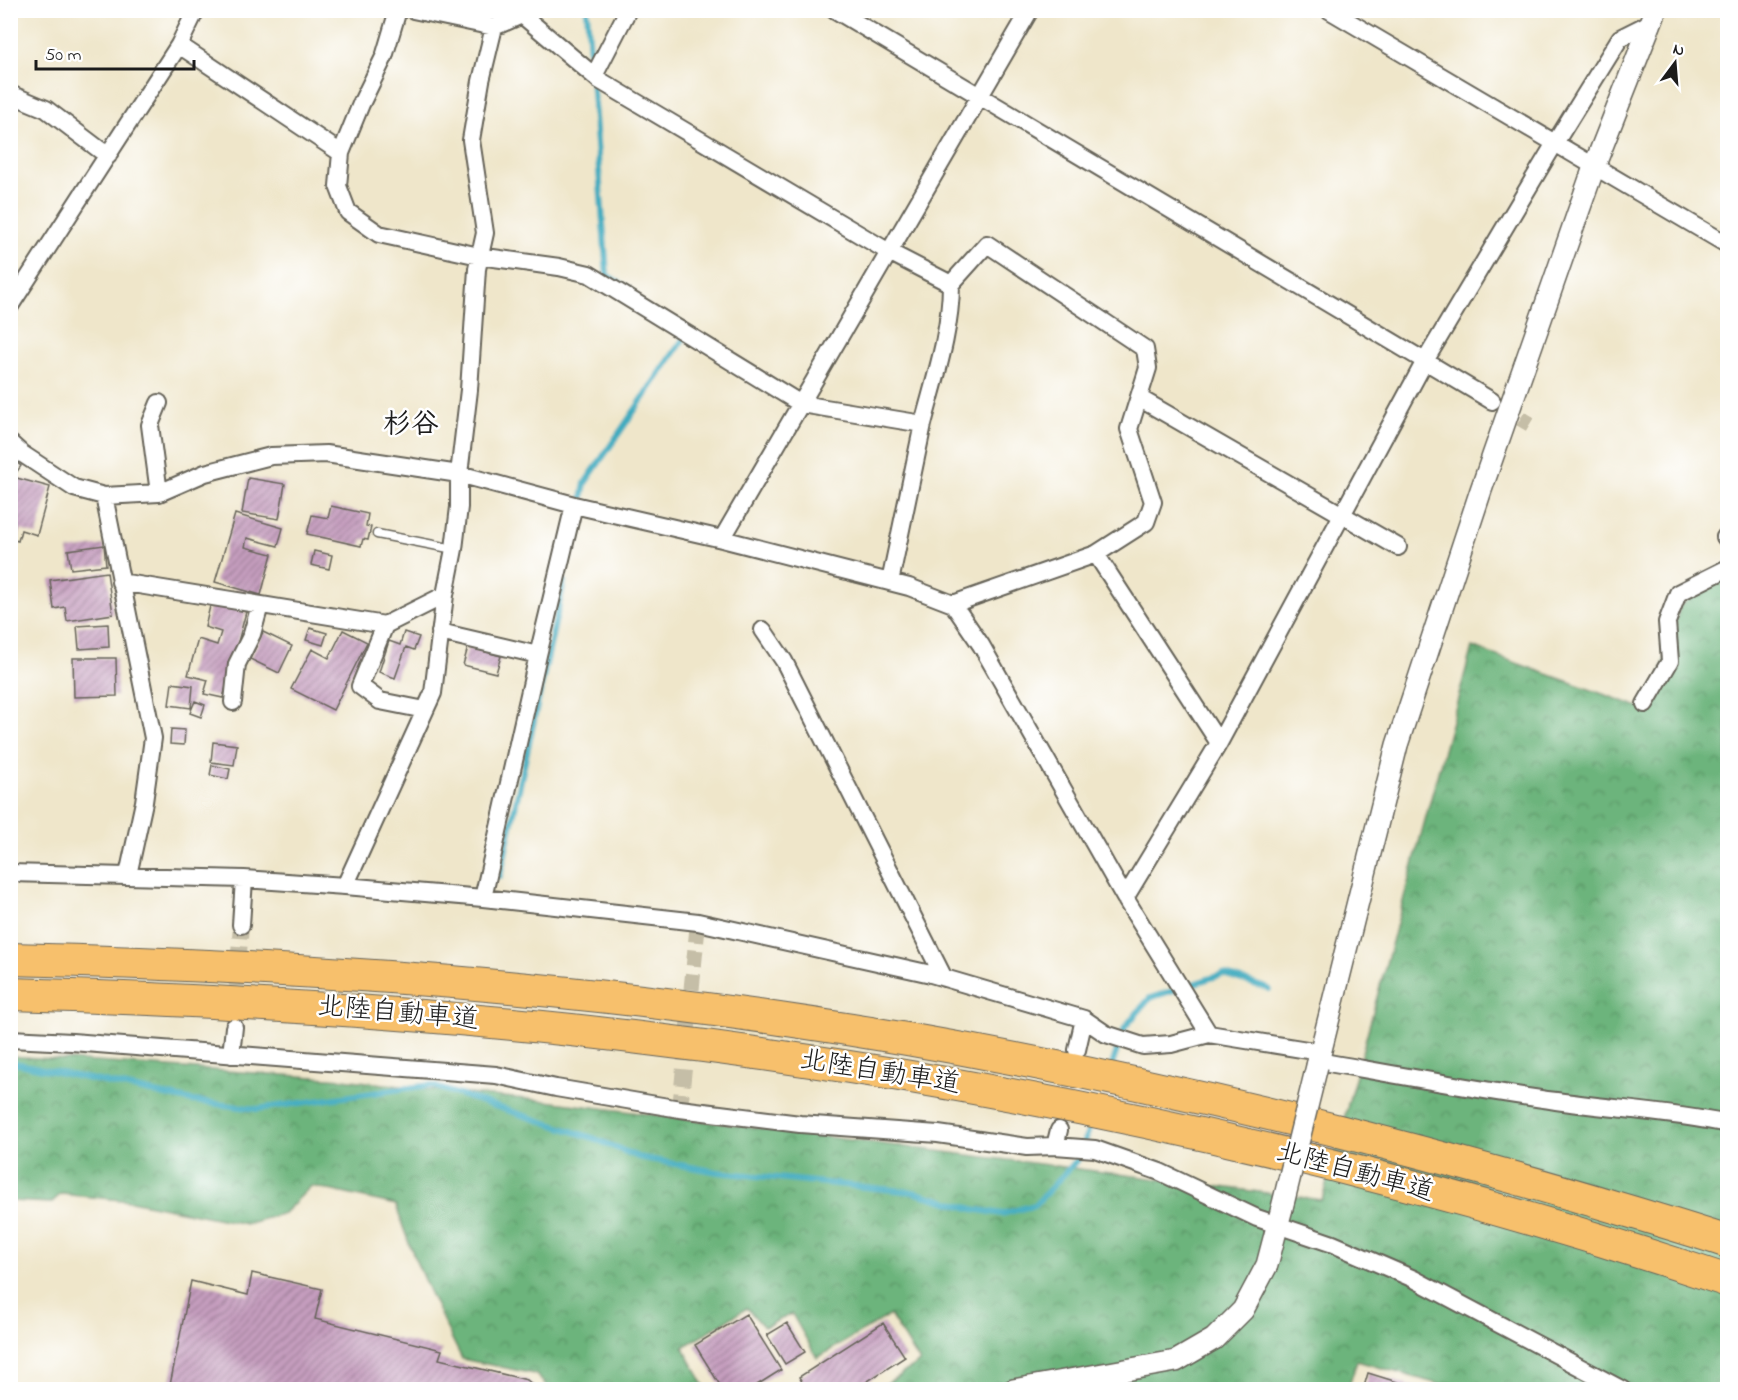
<svg xmlns="http://www.w3.org/2000/svg" width="1738" height="1400" viewBox="0 0 1738 1400" font-family="'Indie Flower','Klee One',sans-serif">
  <style>
    .forest { fill: url(#forest-crowns); stroke: #44684c; stroke-width: 1.5 }
    .lines { fill: none; stroke-linecap: round; stroke-linejoin: round }
    .stream { stroke: #40abbf; stroke-width: 6 }
    .building { fill: url(#building-hatch) }
    .minor-tunnel { stroke: #c5bea7; stroke-width: 16; stroke-dasharray: 16 8; stroke-linecap: butt }
    .service-casing { stroke: #666359; stroke-width: 11 }
    .minor-casing { stroke: #666359; stroke-width: 20 }
    .tertiary-casing { stroke: #666359; stroke-width: 24 }
    .motorway-casing { stroke: #666359; stroke-width: 34 }
    .service { stroke: #fff; stroke-width: 8 }
    .minor { stroke: #fff; stroke-width: 16 }
    .tertiary { stroke: #fff; stroke-width: 21 }
    .motorway { stroke: #f7c06c; stroke-width: 32 }
    .tertiary-bridge-casing { stroke: #666359; stroke-width: 24; stroke-linecap: butt }
    .tertiary-bridge { stroke: #fff; stroke-width: 21 }
    .labels { text-anchor: middle; dominant-baseline: central; stroke-width: 5; stroke-linejoin: round; paint-order: stroke }
    .street-label { font-size: 27px; fill: #1c1c1c; stroke: #fff }
    .neighbourhood-label { font-size: 28px; font-weight: bold; fill: #1c1c1c; stroke: #fff }
  </style>
  <defs>
    <pattern id="forest-crowns" width="20" height="18" patternUnits="userSpaceOnUse" patternTransform="scale(1.5)"><rect width="20" height="18" fill="#6cb47b"/><path d="M2 6a3 3 0 1 1 6 0M12 15a3 3 0 1 1 6 0" fill="none" stroke="#589264"/></pattern>
    <pattern id="building-hatch" width="6" height="6" patternUnits="userSpaceOnUse" patternTransform="scale(1.5)"><rect width="6" height="6" fill="#c59dbe"/><path d="M-1 1l2-2M0 6l6-6M5 7l2-2" fill="none" stroke="#9f7f9a"/></pattern>
  </defs>
  <rect width="100%" height="100%" fill="#fff"/>
  <filter id="ink" filterUnits="userSpaceOnUse"><feTurbulence type="fractalNoise" baseFrequency=".0167" numOctaves="2"/><feDisplacementMap in="SourceGraphic" scale="12" xChannelSelector="R" yChannelSelector="G"/><feConvolveMatrix kernelMatrix="1 2 1 2 8 2 1 2 1" color-interpolation-filters="sRGB"/></filter>
  <filter id="wash" filterUnits="userSpaceOnUse"><feTurbulence type="fractalNoise" baseFrequency=".008" numOctaves="4" result="noise"/><feDisplacementMap in="SourceGraphic" scale="24" xChannelSelector="R" yChannelSelector="G"/><feGaussianBlur stdDeviation="1.35" result="paint"/><feColorMatrix in="noise" values="0 0 0 0 0 0 0 0 0 0 0 0 0 0 0 0 0 1.4 0 .05"/><feComposite in="paint" operator="in"/></filter>
  <g filter="url(#wash)">
    <rect width="100%" height="100%" fill="#efe6ca"/>
    <!-- forest -->
    <path class="forest" d="M 1727,570 L 1727,1389 L 1456,1389 L 1357,1361 L 1348,1389 L 878,1389 L 920,1362 L 890,1315 L 817,1358 L 792,1314 L 764,1327 L 747,1308 L 683,1347 L 706,1389 L 550,1389 L 535,1374 L 462,1359 C 437,1309 412,1259 396,1205 L 311,1186 L 284,1213 L 246,1224 L 131,1201 L 61,1194 L 51,1203 L 11,1201 L 10,1056 L 343,1079 L 457,1093 L 538,1100 L 1322,1200 L 1472,647 L 1650,711 L 1680,606 Z"/>
    <g class="lines">
      <!-- stream -->
      <path class="stream" d="M 587,10 L 591,68
        M 592,78 L 607,275 L 629,289
        M 581,504 L 585,483 L 686,335
        M 500,877 L 564,581
        M 10,1062 L 193,1101 L 257,1109 L 430,1085 L 593,1138 L 638,1157 L 718,1172 L 913,1192 L 973,1209 L 1002,1214 L 1035,1205 L 1079,1158 L 1092,1120
        M 1111,1068 L 1125,1027 L 1150,998 L 1223,974 L 1269,989"/>
    </g>
    <g id="blocks">
      <!-- building -->
      <path class="building" d="M 10,458 L 21,466 L 13,477 L 50,487 L 37,535 L 21,530 L 18,541 L 10,539 Z
        M 248,478 L 285,484 L 279,519 L 242,513 Z
        M 331,506 L 368,514 L 366,526 L 371,527 L 368,540 L 363,539 L 361,546 L 307,534 L 312,515 L 328,518 Z
        M 235,514 L 283,528 L 278,546 L 247,538 L 245,547 L 272,554 L 261,595 L 215,582 Z
        M 104,545 L 106,565 L 71,569 L 68,550 Z
        M 314,551 L 332,555 L 329,569 L 311,565 Z
        M 107,572 L 113,614 L 67,621 L 65,607 L 54,609 L 50,580 Z
        M 211,602 L 246,612 L 223,698 L 204,694 L 208,680 L 188,675 L 198,639 L 217,645 L 221,632 L 205,627 Z
        M 108,624 L 109,647 L 79,649 L 77,626 Z
        M 310,628 L 327,633 L 323,645 L 306,640 Z
        M 343,630 L 367,642 L 333,710 L 291,689 L 312,649 L 329,658 Z
        M 263,632 L 292,646 L 279,673 L 250,659 Z
        M 404,632 L 419,637 L 414,650 L 406,647 L 395,678 L 379,672 L 389,641 L 400,645 Z
        M 468,647 L 501,656 L 496,673 L 463,665 Z
        M 73,658 L 116,658 L 117,696 L 74,697 Z
        M 172,683 L 193,686 L 191,708 L 169,705 Z
        M 195,701 L 205,705 L 201,717 L 190,713 Z
        M 171,729 L 185,730 L 184,745 L 170,744 Z
        M 213,742 L 237,745 L 234,765 L 211,762 Z
        M 212,765 L 230,769 L 228,779 L 210,775 Z
        M 252,1273 L 322,1289 L 315,1319 L 442,1350 L 439,1359 L 527,1380 L 539,1390 L 169,1390 L 191,1281 L 248,1295 Z
        M 746,1314 L 781,1370 L 749,1390 L 723,1390 L 695,1345 Z
        M 787,1323 L 805,1352 L 785,1364 L 767,1335 Z
        M 883,1323 L 905,1357 L 854,1390 L 807,1390 L 799,1377 Z
        M 1368,1373 L 1420,1389 L 1420,1390 L 1363,1390 Z"/>
    </g>
  </g>
  <g filter="url(#ink)">
    <use href="#blocks" fill-opacity="0" stroke="#666359" stroke-width="1.5"/>
    <g class="lines">
      <!-- minor-tunnel -->
      <path class="minor-tunnel" d="M 1500,406 L 1530,424
        M 235,1010 L 241,925
        M 680,1109 L 698,922"/>
      <defs>
        <path id="service" d="M 377,534 L 454,549"/>
        <path id="minor" d="M 835,10 L 1492,401
          M 1329,10 L 1728,245
          M 494,27 L 522,15 L 599,80 L 889,252 L 951,284 L 987,244 L 1145,349 L 1148,368 L 1129,429 L 1153,502 L 1146,522 L 1096,554
          M 179,45 L 341,153 L 361,104 L 384,57 L 398,10
          M 594,76 L 628,10
          M 10,94 L 46,109 L 108,156
          M 341,153 L 338,186 L 348,212 L 379,234 L 479,256 L 559,267 L 589,274 L 801,404 L 923,424 C 935,378 951,331 951,284
          M 10,306 L 179,45 L 196,10
          M 1139,398 L 1398,547
          M 159,403 L 150,425 L 159,493
          M 10,443 L 21,453 L 74,488 L 104,496 L 159,493 L 205,473 L 271,456 L 326,454 L 459,474 L 574,505 L 722,539 L 909,587 L 953,604 L 981,645 L 1125,898 L 1209,1034 L 1320,1052
          M 104,496 L 153,738 L 144,802 L 128,875
          M 1725,537 L 1728,538
          M 722,539 L 1030,10
          M 120,582 L 385,625 L 445,595
          M 890,582 L 923,424
          M 953,604 L 1096,554 L 1219,743
          M 385,625 L 360,686 L 380,701 L 425,710
          M 763,630 L 784,661 L 944,978
          M 440,632 L 538,655 L 574,505
          M 233,702 L 237,664 L 252,634 L 260,605
          M 1645,704 L 1670,661 L 1667,622 L 1678,593 L 1728,568
          M 10,873 L 244,879 L 345,886 L 483,898 L 698,922 L 931,974 L 1084,1019 L 1106,1034 L 1143,1046 L 1171,1044 L 1209,1034
          M 345,886 L 433,693 L 445,595 L 454,549 L 459,507 L 459,474 L 469,390 L 477,269 L 485,233 L 471,140 L 481,81 L 494,27 L 413,10
          M 483,898 L 538,655
          M 1125,898 L 1219,743 L 1425,361 L 1555,143 L 1620,38 L 1652,22
          M 241,925 L 244,879
          M 10,1039 L 72,1042 L 496,1075 L 556,1088 L 680,1109 L 800,1124 L 938,1134 L 1027,1147 L 1055,1146 L 1095,1149 L 1160,1172 L 1257,1218 L 1333,1244 L 1414,1279 L 1623,1390
          M 1077,1050 L 1084,1019
          M 231,1055 L 234,1027
          M 1318,1061 C 1397,1075 1476,1090 1556,1101 C 1613,1109 1672,1112 1728,1124
          M 1055,1146 L 1059,1130"/>
        <path id="tertiary" d="M 1317,1066 L 1397,745 L 1481,490 L 1594,167 L 1656,10
          M 1013,1390 L 1176,1361 L 1214,1339 L 1243,1310 L 1267,1265 L 1282,1208"/>
        <path id="motorway" d="M 10,959 C 268,965 525,982 780,1019 C 968,1046 1155,1085 1339,1131 C 1433,1155 1526,1180 1618,1208 C 1655,1219 1692,1230 1728,1242
          M 10,994 C 218,1000 426,1012 632,1037 C 1004,1081 1373,1162 1728,1281"/>
      </defs>
      <!-- service casing -->
      <use href="#service" class="service-casing"/>
      <!-- minor casing -->
      <use href="#minor" class="minor-casing"/>
      <!-- tertiary casing -->
      <use href="#tertiary" class="tertiary-casing"/>
      <!-- motorway casing -->
      <use href="#motorway" class="motorway-casing"/>
      <!-- service -->
      <use href="#service" class="service"/>
      <!-- minor -->
      <use href="#minor" class="minor"/>
      <!-- tertiary -->
      <use href="#tertiary" class="tertiary"/>
      <!-- motorway -->
      <use href="#motorway" class="motorway"/>
      <defs>
        <path id="tertiary-bridge" d="M 1282,1208 L 1317,1066"/>
      </defs>
      <!-- tertiary-bridge casing -->
      <use href="#tertiary-bridge" class="tertiary-bridge-casing"/>
      <!-- tertiary-bridge -->
      <use href="#tertiary-bridge" class="tertiary-bridge"/>
    </g>
  </g>
  <g class="labels">
    <!-- street labels -->
    <g class="street-label">
      <text transform="translate(398 1014) rotate(5)">北陸自動車道</text>
      <text transform="translate(880 1073) rotate(9)">北陸自動車道</text>
      <text transform="translate(1355 1173) rotate(15)">北陸自動車道</text>
    </g>
    <!-- neighbourhood labels -->
    <g class="neighbourhood-label">
      <text x="411" y="425">杉谷</text>
    </g>
  </g>
  <!-- margin -->
  <rect width="1738" height="1400" fill="none" stroke="#fff" stroke-width="36"/>
  <!-- north arrow -->
  <g transform="translate(1675 63) rotate(16)" stroke="#ffffff" stroke-width="4.5" paint-order="stroke">
  <path d="M0-4.5L10 22L0 15L-10 22Z" fill="#1c1c1c"/>
  <text y="-9" font-size="16" font-weight="bold" text-anchor="middle" fill="#1c1c1c">N</text>
  </g>
  <!-- scale -->
  <path d="M36 60v9h158v-9" fill="none" stroke="#1c1c1c" stroke-width="3"/>
  <text x="45" y="60" font-size="18" fill="#1c1c1c" stroke="#ffffff" stroke-width="4.5" paint-order="stroke">50 m</text>
</svg>
